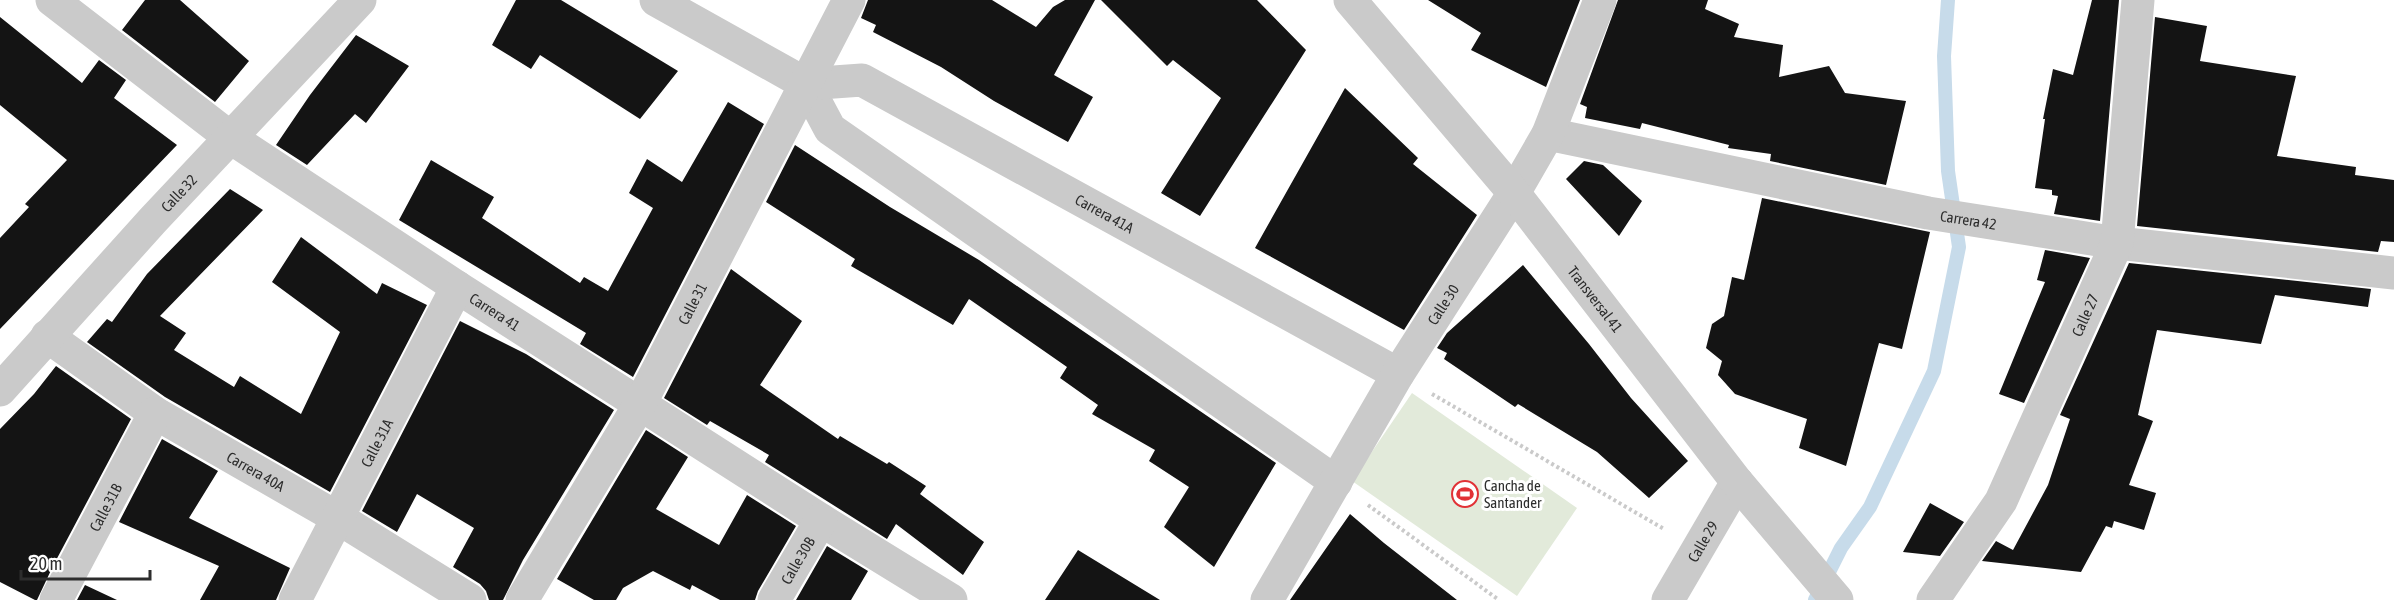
<svg xmlns="http://www.w3.org/2000/svg" width="2394" height="600" viewBox="0 0 2394 600" font-family="'Asap Condensed',sans-serif">
  <style>
    .green { fill: #e2eada }
    .lines { fill: none; stroke-linecap: round; stroke-linejoin: round }
    .stream { stroke: #c7dbea; stroke-width: 14 }
    .building { fill: #141414 }
    .path { stroke: #cacaca; stroke-width: 4; stroke-dasharray: 3 3; stroke-linecap: butt }
    .minor { stroke: #cacaca; stroke-width: 33 }
    .tertiary { stroke: #cacaca; stroke-width: 33 }
    .labels { text-anchor: middle; dominant-baseline: central; stroke-width: 6; stroke-linejoin: round; paint-order: stroke }
    .street-label { font-size: 15px; fill: #2d2d2d; stroke: #fff }
    .poi-label { font-size: 15px; fill: #2d2d2d; stroke: #fff; text-anchor: start }
  </style>
  <rect width="100%" height="100%" fill="#fff"/>
  <!-- green -->
  <path class="green" d="M 1412,393 L 1577,508 L 1517,596 L 1352,481 Z"/>
  <g class="lines">
    <!-- stream -->
    <path class="stream" d="M 1815,600 L 1841,548 L 1870,507 L 1934,371 L 1959,247 L 1948,171 L 1944,56 L 1948,0"/>
  </g>
  <!-- building -->
  <path class="building" d="M 145,0 L 180,0 L 249,61 L 215,102 L 122,30 Z
    M 516,0 L 561,0 L 678,71 L 640,119 L 540,55 L 531,69 L 492,45 Z
    M 868,0 L 992,0 L 1036,27 L 1053,7 L 1065,0 L 1095,0 L 1054,75 L 1093,97 L 1068,142 L 994,101 L 941,67 L 873,32 L 876,25 L 861,18 Z
    M 1101,0 L 1257,0 L 1306,50 L 1200,216 L 1161,193 L 1221,98 L 1173,60 L 1167,66 Z
    M 1428,0 L 1580,0 L 1546,87 L 1471,50 L 1481,33 Z
    M 1618,0 L 1708,0 L 1705,9 L 1739,24 L 1734,37 L 1783,45 L 1779,77 L 1829,66 L 1845,93 L 1906,101 L 1886,185 L 1770,161 L 1771,154 L 1728,148 L 1729,145 L 1642,123 L 1640,129 L 1585,118 L 1587,107 L 1580,104 Z
    M 2092,0 L 2119,0 L 2100,221 L 2054,214 L 2058,196 L 2052,195 L 2052,190 L 2035,188 L 2045,119 L 2043,119 L 2053,69 L 2073,75 Z
    M 0,17 L 82,83 L 99,60 L 126,80 L 114,98 L 177,145 L 0,329 L 0,238 L 29,207 L 25,204 L 67,160 L 0,105 Z
    M 2155,17 L 2207,26 L 2200,61 L 2296,76 L 2277,156 L 2356,167 L 2355,175 L 2394,180 L 2394,242 L 2381,241 L 2378,252 L 2137,226 Z
    M 356,35 L 409,66 L 366,123 L 355,114 L 307,165 L 276,145 L 310,95 Z
    M 1345,88 L 1418,158 L 1413,164 L 1477,215 L 1404,330 L 1255,248 Z
    M 728,102 L 764,124 L 633,377 L 580,344 L 586,333 L 399,220 L 431,160 L 494,197 L 482,218 L 580,283 L 584,277 L 608,291 L 653,208 L 629,193 L 647,159 L 682,182 Z
    M 795,145 L 890,207 L 979,260 L 1276,463 L 1214,567 L 1164,527 L 1189,487 L 1149,461 L 1155,450 L 1092,414 L 1098,405 L 1060,378 L 1067,367 L 969,299 L 953,325 L 851,266 L 855,259 L 766,202 Z
    M 1584,161 L 1603,165 L 1642,201 L 1619,236 L 1566,179 Z
    M 230,189 L 263,210 L 160,316 L 186,333 L 174,350 L 234,387 L 240,376 L 301,414 L 340,332 L 272,282 L 301,237 L 377,294 L 382,283 L 427,305 L 330,492 L 165,397 L 87,342 L 107,319 L 112,322 L 147,274 Z
    M 1762,198 L 1930,232 L 1902,349 L 1879,343 L 1846,466 L 1799,448 L 1807,419 L 1735,394 L 1718,375 L 1722,361 L 1706,348 L 1712,324 L 1724,316 L 1732,277 L 1744,280 Z
    M 2045,250 L 2090,258 L 2024,403 L 1999,394 L 2045,282 L 2037,280 Z
    M 2129,263 L 2371,289 L 2368,307 L 2275,295 L 2261,344 L 2157,330 L 2138,415 L 2153,421 L 2129,485 L 2156,493 L 2144,530 L 2114,521 L 2112,528 L 2106,526 L 2081,572 L 1982,561 L 1996,541 L 2013,550 L 2048,485 L 2070,419 L 2060,415 Z
    M 1523,265 L 1589,344 L 1631,398 L 1688,461 L 1649,498 L 1597,452 L 1518,404 L 1515,407 L 1444,359 L 1447,353 L 1437,348 L 1447,333 Z
    M 731,269 L 802,321 L 760,385 L 838,439 L 840,436 L 887,464 L 889,462 L 926,486 L 920,494 L 984,542 L 963,575 L 896,524 L 887,539 L 765,462 L 769,455 L 710,421 L 707,425 L 664,398 Z
    M 460,321 L 526,354 L 614,410 L 523,560 L 503,600 L 489,600 L 486,591 L 480,584 L 453,567 L 474,528 L 417,494 L 397,532 L 362,511 Z
    M 56,366 L 131,419 L 53,566 L 37,600 L 35,600 L 0,582 L 0,429 L 34,394 Z
    M 646,430 L 688,457 L 656,509 L 719,545 L 747,495 L 796,526 L 758,591 L 755,600 L 720,600 L 692,585 L 690,590 L 653,571 L 623,588 L 616,600 L 594,600 L 557,579 Z
    M 162,439 L 218,471 L 189,518 L 290,568 L 276,600 L 200,600 L 219,566 L 119,522 Z
    M 1930,503 L 1964,522 L 1940,556 L 1903,552 Z
    M 1350,514 L 1384,543 L 1457,600 L 1290,600 Z
    M 827,546 L 868,571 L 851,600 L 796,600 Z
    M 1078,550 L 1160,600 L 1045,600 Z
    M 85,585 L 117,600 L 77,600 Z"/>
  <g class="lines">
    <!-- path -->
    <path class="path" d="M 1432,394 L 1664,529
      M 1368,505 L 1499,600"/>
    <!-- minor -->
    <g class="minor">
      <path id="s1" d="M 52,0 L 231,138 L 457,287 L 821,520 L 951,600"/>
      <path d="M 656,0 L 806,84 L 830,129 L 1336,482"/>
      <path id="s2" d="M 806,84 L 862,80 L 1398,374"/>
      <path id="s3" d="M 1548,134 L 1928,213 L 2117,243 L 2394,273"/>
      <path id="s4" d="M 47,336 L 155,413 L 338,518 L 470,600"/>
      <path id="s5" d="M 0,390 L 153,220 L 360,0"/>
      <path id="s6" d="M 56,600 L 155,413"/>
      <path id="s7" d="M 295,600 L 457,287"/>
      <path id="s8" d="M 522,600 L 640,404 L 849,0"/>
      <path id="s9" d="M 774,600 L 821,520"/>
      <path id="s10" d="M 1267,600 L 1398,374 L 1514,193 L 1548,134 L 1600,0"/>
      <path id="s11" d="M 1668,600 L 1737,482"/>
      <path id="s12" d="M 1933,600 L 2001,501 L 2117,243 L 2138,0"/>
    </g>
    <!-- tertiary -->
    <path class="tertiary" id="s13" d="M 1350,0 L 1514,193 L 1737,482 L 1837,600"/>
  </g>
  <!-- icons -->
  <defs>
    <symbol id="stadium-ring" viewBox="-11 -11 22 22"><circle r="9.5" fill="#fff" stroke="#e13236" stroke-width="1.5"/><path d="M0-5a6.5 5 0 1 0 0 10a6.5 5 0 1 0 0-10ZM-3.5-1.8h7v3.6h-7Z" fill="#e13236"/></symbol>
  </defs>
  <g fill-rule="evenodd">
    <use href="#stadium-ring" x="1450" y="479" width="30" height="30"/>
  </g>
  <g class="labels">
    <!-- street labels -->
    <g class="street-label">
      <text stroke="none"><textPath href="#s5" startOffset="266">Calle 32</textPath></text>
      <text stroke="none"><textPath href="#s2" startOffset="333">Carrera 41A</textPath></text>
      <text stroke="none"><textPath href="#s3" startOffset="429">Carrera 42</textPath></text>
      <text stroke="none"><textPath href="#s13" startOffset="387">Transversal 41</textPath></text>
      <text stroke="none"><textPath href="#s8" startOffset="342">Calle 31</textPath></text>
      <text stroke="none"><textPath href="#s10" startOffset="344">Calle 30</textPath></text>
      <text stroke="none"><textPath href="#s1" startOffset="542">Carrera 41</textPath></text>
      <text stroke="none"><textPath href="#s12" startOffset="324">Calle 27</textPath></text>
      <text stroke="none"><textPath href="#s7" startOffset="177">Calle 31A</textPath></text>
      <text stroke="none"><textPath href="#s4" startOffset="249">Carrera 40A</textPath></text>
      <text stroke="none"><textPath href="#s6" startOffset="105">Calle 31B</textPath></text>
      <text stroke="none"><textPath href="#s11" startOffset="68">Calle 29</textPath></text>
      <text stroke="none"><textPath href="#s9" startOffset="46">Calle 30B</textPath></text>
    </g>
    <!-- poi labels -->
    <g class="poi-label">
      <text x="1484" y="485">Cancha de<tspan x="1484" dy="17">Santander</tspan></text>
    </g>
  </g>
  <!-- scale -->
  <path d="M21 570v9h129v-9" fill="none" stroke="#2d2d2d" stroke-width="3"/>
  <text x="30" y="570" font-size="18" fill="#2d2d2d" stroke="#ffffff" stroke-width="4.5" paint-order="stroke">20 m</text>
</svg>
